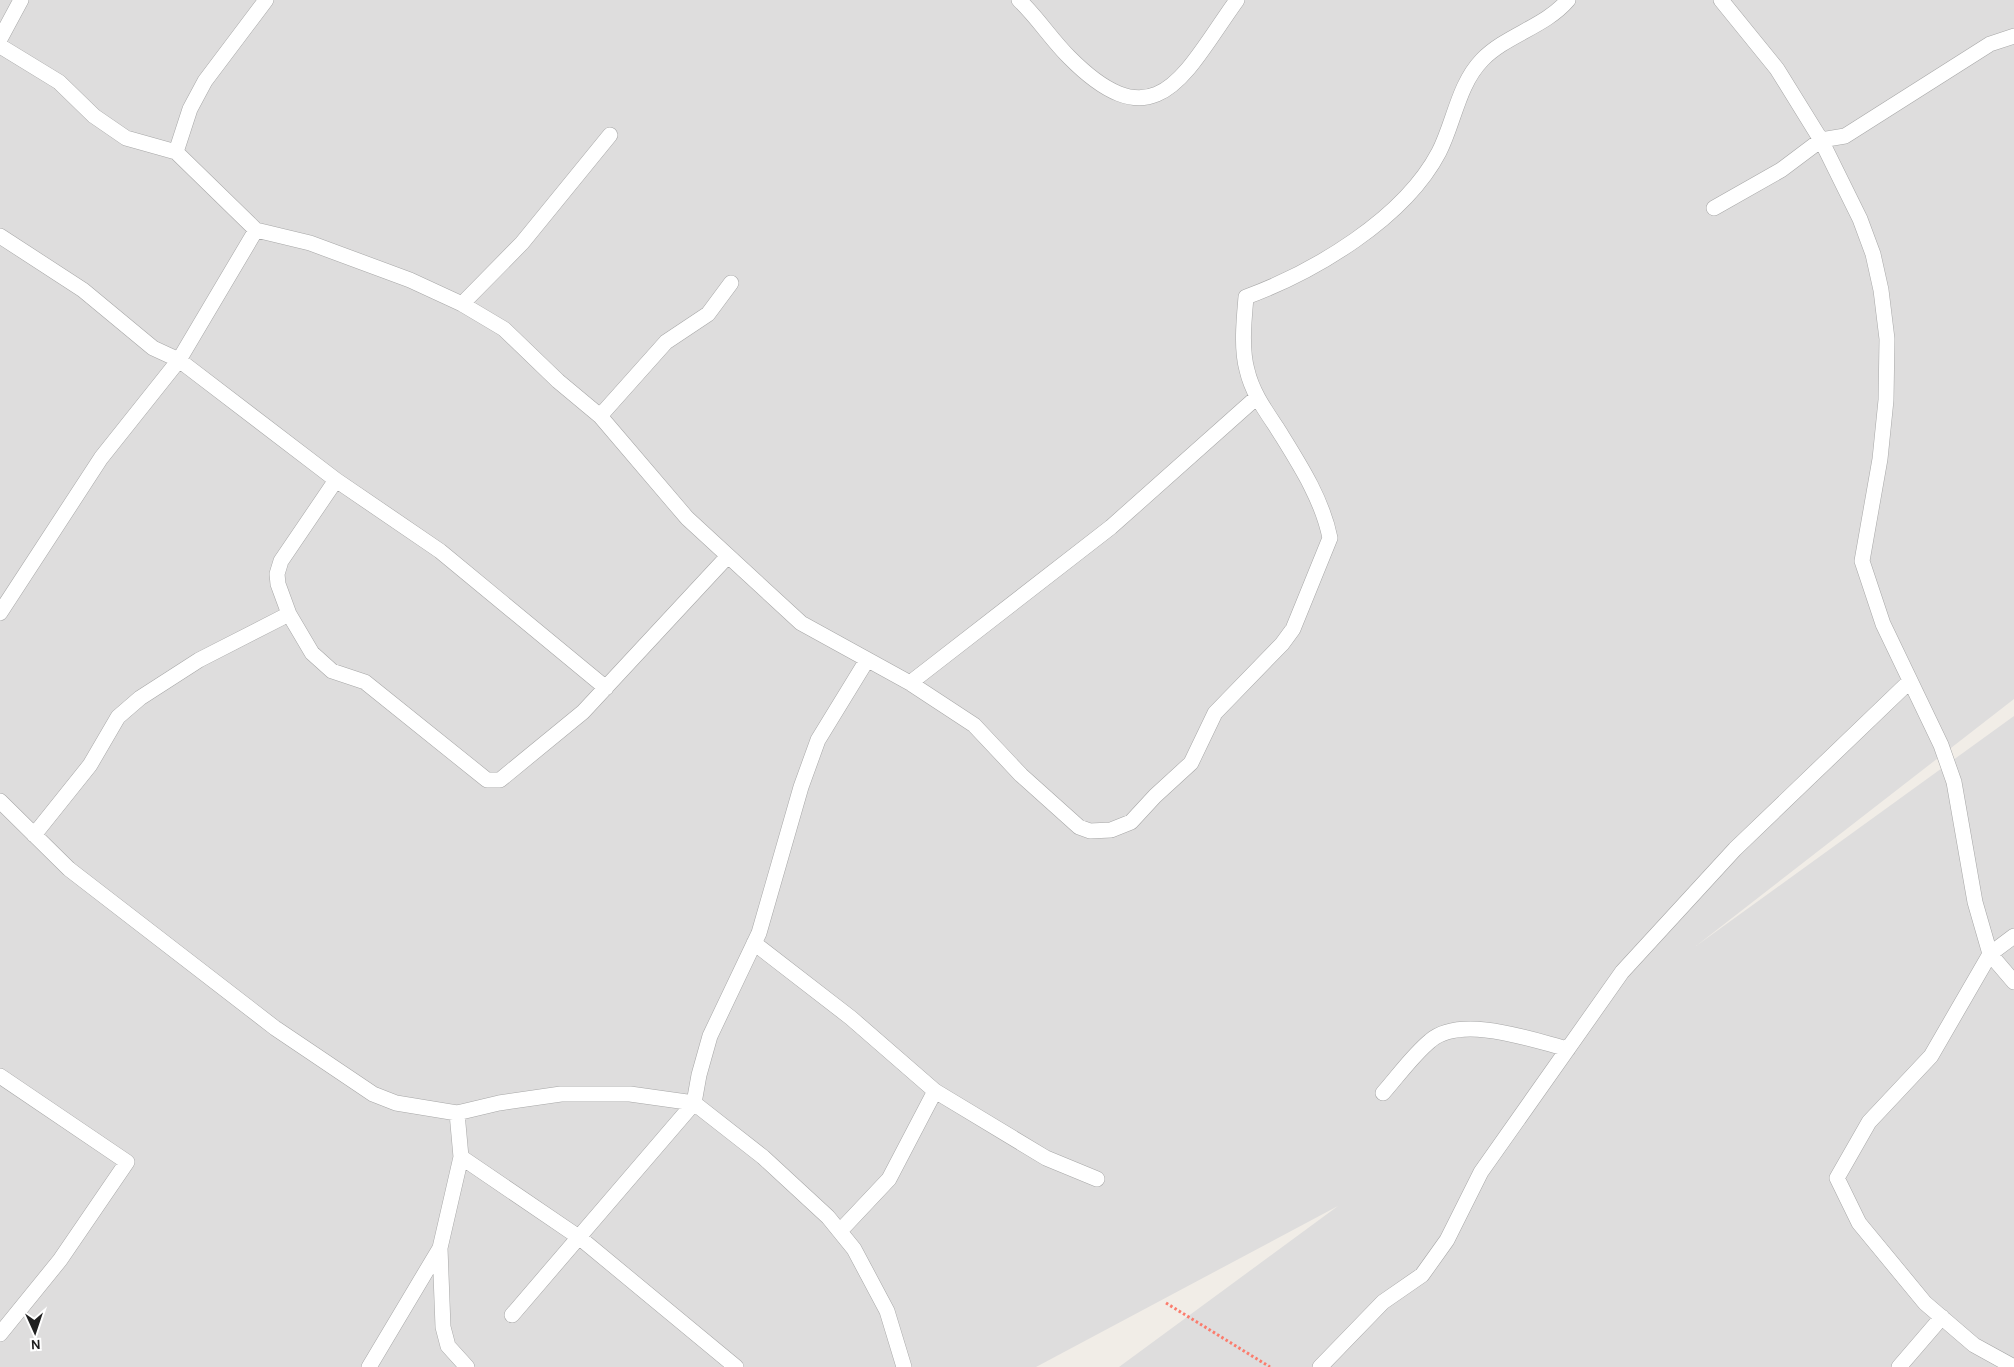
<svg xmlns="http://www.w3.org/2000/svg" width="2014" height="1367" viewBox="0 0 2014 1367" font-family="Karla,sans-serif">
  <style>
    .residential { fill: #dedddd }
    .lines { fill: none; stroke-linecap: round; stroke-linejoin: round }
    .street-casing { stroke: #a7a7a7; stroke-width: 16 }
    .path { stroke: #fb7c6d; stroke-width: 3; stroke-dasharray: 2.5 2.5; stroke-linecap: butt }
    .street { stroke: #fff; stroke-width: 15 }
  </style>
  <rect width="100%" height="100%" fill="#f1ede7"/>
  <!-- residential -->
  <path class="residential" d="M 0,0 L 2014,0 L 2014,699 L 1696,946 L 2014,716 L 2014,1367 L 1119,1367 L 1338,1206 L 1036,1367 L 0,1367 Z"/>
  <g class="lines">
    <defs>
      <path id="street" d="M 1019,0 C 1037,17 1051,39 1069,57 C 1157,146 1185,72 1237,0
        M 1721,0 L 1777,69 L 1821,140 L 1860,219 L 1873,254 L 1881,290 L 1887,339 L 1886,400 L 1880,459 L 1862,561 L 1883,624 L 1941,745 L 1954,782 L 1975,902 L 1990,954 L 2014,982
        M 0,39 L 21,0
        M 0,46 L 59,82 L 94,116 L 126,138 L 176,152 L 256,230 L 310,243 L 410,280 L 462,304 L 504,329 L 558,381 L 600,416 L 687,518 L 801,623 L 910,683 L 974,725 L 1021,775 L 1079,827 L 1090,831 L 1111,830 L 1131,822 L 1155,796 L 1191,763 L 1215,713 L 1282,644 L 1293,629 L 1330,538 C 1322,498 1298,462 1277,428 C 1265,410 1252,392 1247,370 C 1241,348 1244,320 1246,297 C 1314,272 1404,219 1439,152 C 1454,123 1458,85 1482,60 C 1506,35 1545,27 1568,0
        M 176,152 L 190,109 L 205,81 L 266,0
        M 1714,208 L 1781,170 L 1821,140 L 1845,136 L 1990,44 L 2014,36
        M 0,236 L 83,290 L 153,348 L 179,360 L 336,480 L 440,551 L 606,688
        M 462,304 L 522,243 L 610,135
        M 600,416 L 666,342 L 708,314 L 731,283
        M 336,480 L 281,561 L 277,574 L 278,584 L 289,614 L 312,653 L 332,671 L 365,682 L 487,780 L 500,780 L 583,712 L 727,557
        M 0,613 L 101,458 L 179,360 L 256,230
        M 910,683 L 1111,527 L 1257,397
        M 0,801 L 69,869 L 275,1028 L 373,1094 L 396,1103 L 457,1113 L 499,1103 L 561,1094 L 630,1094 L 694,1103 L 763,1157 L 828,1217 L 854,1249 L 887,1311 L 904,1367
        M 34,835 L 90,765 L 118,717 L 140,698 L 199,660 L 289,614
        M 2014,936 L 1990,954 L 1931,1056 L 1869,1122 L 1837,1178 L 1859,1223 L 1925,1303 L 1974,1345 L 2014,1367
        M 754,943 L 851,1018 L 935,1091 L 1046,1158 L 1097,1179
        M 0,1076 L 127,1162 L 60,1260 L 0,1334
        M 1383,1093 C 1398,1076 1413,1055 1430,1041 C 1461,1014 1532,1040 1568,1049
        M 461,1157 L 580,1238 L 736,1367
        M 840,1231 L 889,1179 L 935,1091
        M 440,1248 L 443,1327 L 448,1346 L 467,1367
        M 512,1315 L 694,1103 L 699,1075 L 710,1036 L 759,933 L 801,787 L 818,740 L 867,660
        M 369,1367 L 440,1248 L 461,1157 L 457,1113
        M 1320,1367 L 1383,1302 L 1422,1275 L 1447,1240 L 1481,1172 L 1622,972 L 1735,849 L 1910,681
        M 1899,1367 L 1942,1317"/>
    </defs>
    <!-- street casing -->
    <use href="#street" class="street-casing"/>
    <!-- path -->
    <path class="path" d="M 1166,1303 L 1270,1367"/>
    <!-- street -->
    <use href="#street" class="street"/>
  </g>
  <!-- north arrow -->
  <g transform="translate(35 1332) rotate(177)" stroke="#ffffff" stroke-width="4" paint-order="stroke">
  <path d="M0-4L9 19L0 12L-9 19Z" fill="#202020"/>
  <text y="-8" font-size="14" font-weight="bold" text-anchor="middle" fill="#202020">N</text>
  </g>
</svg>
